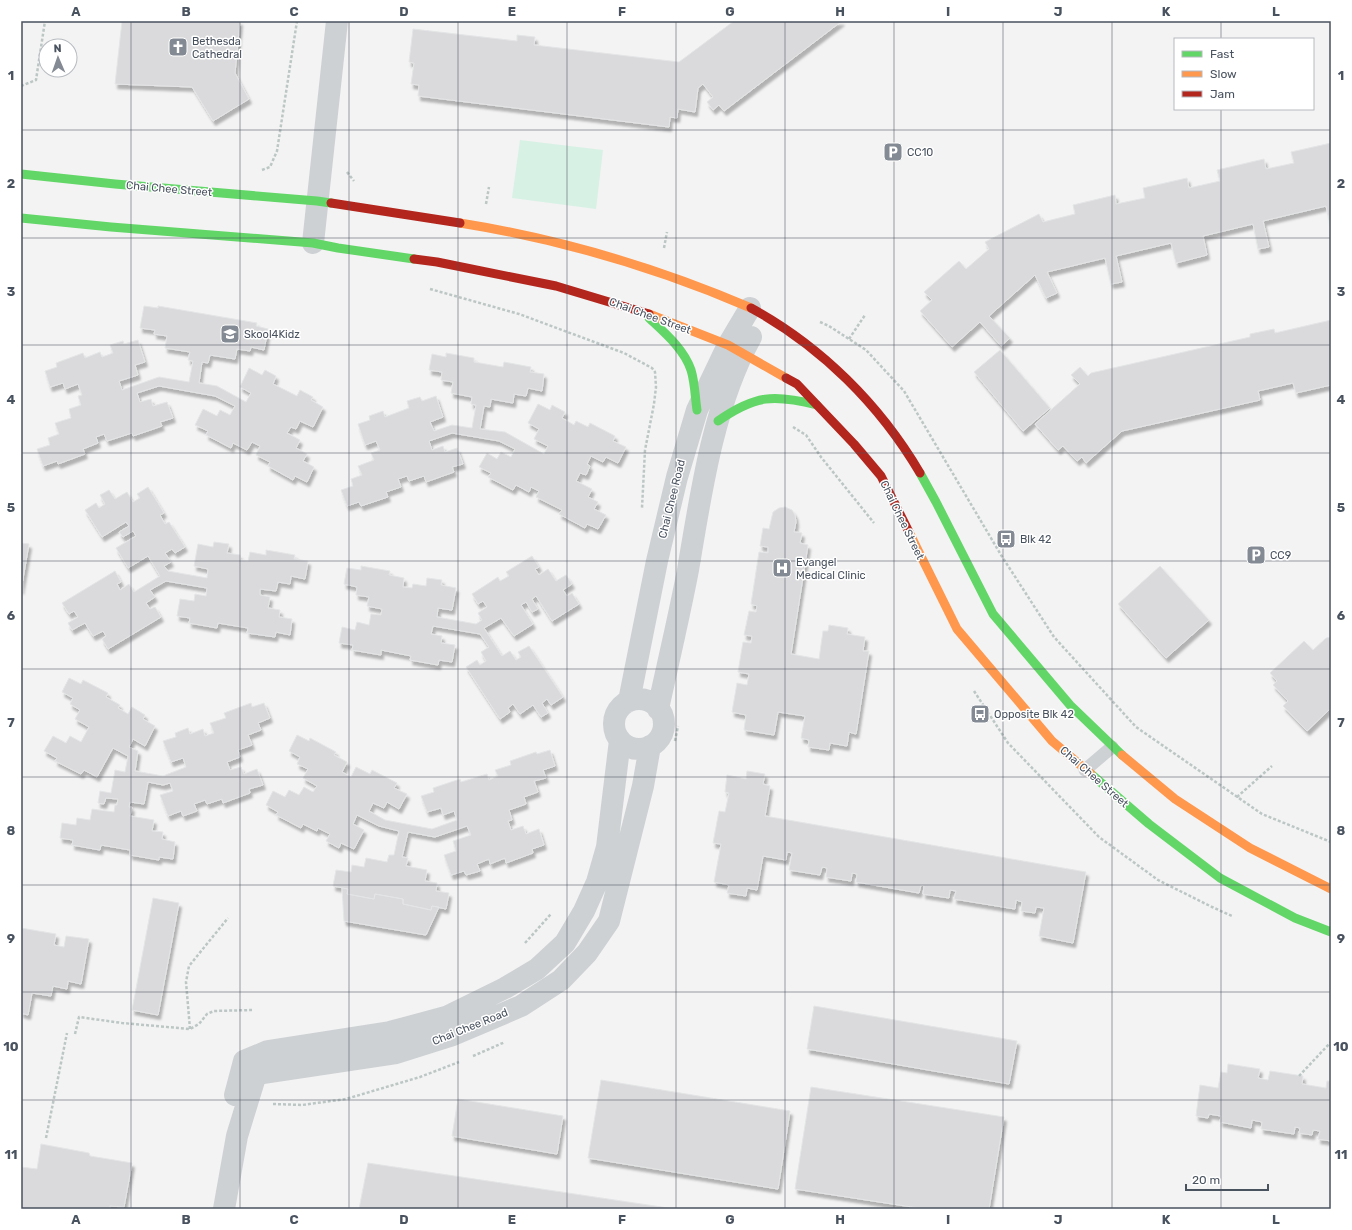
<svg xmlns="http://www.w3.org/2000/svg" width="1352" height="1230" viewBox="0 0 1352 1230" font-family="Rubik,sans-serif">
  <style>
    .green { fill: #d8f1e5 }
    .building { fill: #dadadc; stroke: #e4e5e6; filter: url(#shadow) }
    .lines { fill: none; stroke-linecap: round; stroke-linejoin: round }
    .path { stroke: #bcc7c5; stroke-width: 2.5; stroke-dasharray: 3 2; stroke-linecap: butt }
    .lane { stroke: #ced1d4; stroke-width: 13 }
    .street { stroke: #ced1d4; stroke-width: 22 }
    .fast { stroke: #63d668; stroke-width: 9 }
    .slow { stroke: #ff974d; stroke-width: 9 }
    .jam { stroke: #b3261e; stroke-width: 9 }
    .grid { fill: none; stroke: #49525f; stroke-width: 1; stroke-opacity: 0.55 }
    .labels { text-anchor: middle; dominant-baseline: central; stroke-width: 3; stroke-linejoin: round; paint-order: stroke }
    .poi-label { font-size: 11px; fill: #49525f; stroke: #fff; text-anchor: start }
    .street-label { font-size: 11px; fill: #49525f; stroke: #fff }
    .neatline { fill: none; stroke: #49525f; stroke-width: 1.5 }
    .grid-label { font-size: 13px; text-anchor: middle; font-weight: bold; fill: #49525f }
  </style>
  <defs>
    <filter id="shadow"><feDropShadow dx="2.5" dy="4.5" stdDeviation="1" flood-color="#0004"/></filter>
  </defs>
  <rect width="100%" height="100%" fill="#f3f3f3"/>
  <!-- green -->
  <path class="green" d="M 520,140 L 603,150 L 596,209 L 512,198 Z"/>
  <!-- building -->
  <path class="building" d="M 122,21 L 240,21 L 235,73 L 249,99 L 213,121 L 192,87 L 115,84 Z
    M 734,21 L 842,21 L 724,111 L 719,105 L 713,110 L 707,102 L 713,97 L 703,84 L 698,88 L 695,112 L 678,109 L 677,118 L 670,117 L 669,127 L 418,96 L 419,85 L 411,84 L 414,63 L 409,62 L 413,29 L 517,41 L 517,35 L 535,37 L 534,45 L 679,62 Z
    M 1331,143 L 1331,229 L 1326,206 L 1263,221 L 1269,247 L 1258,249 L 1253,224 L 1203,236 L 1207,255 L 1176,263 L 1171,243 L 1116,256 L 1122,282 L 1111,284 L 1105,258 L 1047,272 L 1057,293 L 1046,298 L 1035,275 L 989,316 L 1010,338 L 1001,346 L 980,322 L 952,347 L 920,311 L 932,300 L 924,292 L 959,261 L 966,269 L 989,249 L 985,242 L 1039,214 L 1043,222 L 1075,214 L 1073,205 L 1115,195 L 1116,204 L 1145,198 L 1143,188 L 1187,178 L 1189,188 L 1220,181 L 1217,170 L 1264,159 L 1266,169 L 1294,163 L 1291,152 Z
    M 144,306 L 158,308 L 158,306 L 257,323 L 256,326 L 268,329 L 264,350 L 251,347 L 250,351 L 237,349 L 235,359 L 210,355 L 208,363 L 202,362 L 199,383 L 217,386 L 246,402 L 251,393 L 240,387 L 249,368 L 262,375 L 265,370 L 276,376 L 273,384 L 297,396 L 300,390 L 313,397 L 311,400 L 323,407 L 313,427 L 300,421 L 296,429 L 291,427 L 287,433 L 300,440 L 296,448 L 307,454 L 303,461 L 314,467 L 307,482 L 295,476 L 293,480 L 268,466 L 270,462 L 256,455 L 260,446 L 252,442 L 247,450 L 233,443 L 231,448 L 206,435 L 208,431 L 195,425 L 203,409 L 217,416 L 220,410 L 230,415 L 235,406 L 215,396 L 159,386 L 137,393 L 140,402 L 151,399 L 153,406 L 167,402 L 173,418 L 160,422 L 162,426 L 133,436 L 132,433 L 107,441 L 104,434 L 96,437 L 98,443 L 83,449 L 85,454 L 58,464 L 57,461 L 43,466 L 37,449 L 50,445 L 48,438 L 59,434 L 55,423 L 71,418 L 69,409 L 81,405 L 78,396 L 82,395 L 78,384 L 65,389 L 63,383 L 50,387 L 45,371 L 57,367 L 56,363 L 83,353 L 85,358 L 100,352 L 102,357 L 113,353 L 110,345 L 123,341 L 124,344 L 138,340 L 145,362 L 135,365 L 138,375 L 119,381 L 122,390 L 159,377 L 189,382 L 193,361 L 188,360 L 190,352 L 165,348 L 167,336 L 154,334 L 155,330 L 140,328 Z
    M 1331,320 L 1331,385 L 1296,393 L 1293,383 L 1258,391 L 1260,400 L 1122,431 L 1086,463 L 1082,457 L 1077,461 L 1063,446 L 1058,450 L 1035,424 L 1080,384 L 1071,375 L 1080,367 L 1088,376 L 1091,373 L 1250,337 L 1250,334 L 1274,329 L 1275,333 Z
    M 1000,350 L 1050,408 L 1023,431 L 974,372 Z
    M 446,353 L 474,358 L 474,362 L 503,367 L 504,362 L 531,367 L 530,372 L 544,374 L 542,391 L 528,388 L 526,396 L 514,394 L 513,403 L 491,399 L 490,407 L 484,406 L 480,429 L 505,432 L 544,454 L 548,446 L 534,439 L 539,429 L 528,423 L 538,404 L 550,410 L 552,405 L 565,412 L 562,418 L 574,425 L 576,421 L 588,427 L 590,423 L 615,436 L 613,441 L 626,447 L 618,463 L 606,457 L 603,462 L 591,456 L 587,464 L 590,466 L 586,475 L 580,473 L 576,481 L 592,489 L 588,497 L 598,502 L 594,509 L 606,515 L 598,529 L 587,524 L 585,528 L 559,514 L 562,510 L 536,497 L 539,491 L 531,487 L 529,492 L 516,485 L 513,490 L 488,477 L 491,473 L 479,467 L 487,453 L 497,459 L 501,452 L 511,457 L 515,449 L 499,441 L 452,433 L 429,441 L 432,450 L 443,446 L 445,452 L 457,448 L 463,464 L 452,467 L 454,472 L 426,482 L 424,476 L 409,481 L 407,476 L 398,479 L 401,487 L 386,492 L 388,497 L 361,506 L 359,502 L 347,506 L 341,490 L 353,486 L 351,479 L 362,475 L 358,466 L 374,460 L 371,453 L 380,450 L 376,441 L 365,445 L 358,424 L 370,420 L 369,416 L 383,411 L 385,417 L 409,408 L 407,401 L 420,397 L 422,401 L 436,396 L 443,417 L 430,422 L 434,431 L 452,425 L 472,428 L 476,405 L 471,404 L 472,397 L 451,393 L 453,382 L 441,380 L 442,372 L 429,370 L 432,354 L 446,357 Z
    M 148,487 L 164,513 L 160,515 L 165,524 L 169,522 L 185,547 L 175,553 L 172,549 L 165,553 L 171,562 L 164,566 L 168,571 L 207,578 L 208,569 L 194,566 L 198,544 L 213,547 L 214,542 L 229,544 L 227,553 L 240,555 L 240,560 L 248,561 L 250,552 L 266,555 L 266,550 L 295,555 L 294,559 L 308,561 L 305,579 L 291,576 L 290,584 L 278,582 L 276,591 L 260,589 L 260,595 L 270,597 L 268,608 L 280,610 L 279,617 L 292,619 L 290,635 L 276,632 L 275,637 L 247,633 L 248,628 L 218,623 L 217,628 L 189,623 L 190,618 L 177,616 L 180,599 L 194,601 L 195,594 L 206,596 L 207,588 L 166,581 L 150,590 L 155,597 L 146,603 L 150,609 L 155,607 L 161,617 L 108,649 L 102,639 L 106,636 L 103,631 L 93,636 L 85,623 L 72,630 L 68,623 L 78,617 L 74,611 L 69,614 L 62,603 L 115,571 L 121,582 L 117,584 L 120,590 L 129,584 L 134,592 L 160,576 L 148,556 L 128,568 L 116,548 L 136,536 L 133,531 L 123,537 L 119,532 L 129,526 L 126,522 L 102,537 L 85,510 L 96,503 L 99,508 L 105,504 L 100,495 L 109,490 L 115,499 L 127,492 L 133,502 L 140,498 L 137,494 Z
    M 785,507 L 792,510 L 795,515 L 796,522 L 794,532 L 802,533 L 800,543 L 808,545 L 791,654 L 819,659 L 823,631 L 828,631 L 829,625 L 848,628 L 847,634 L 865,637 L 863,651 L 869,651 L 856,734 L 849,732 L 847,746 L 830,743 L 829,750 L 808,747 L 809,740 L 801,738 L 805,716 L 778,712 L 774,735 L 744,730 L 746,715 L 732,712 L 737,683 L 747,685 L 749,674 L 738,672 L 743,642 L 751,643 L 752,636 L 744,635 L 749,611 L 756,612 L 757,606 L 751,604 L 759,552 L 768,553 L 768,547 L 760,546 L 763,528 L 769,529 L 773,512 L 779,508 Z
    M 21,543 L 29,544 L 21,590 Z
    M 532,556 L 539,567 L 535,569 L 539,575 L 548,569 L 556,581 L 566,575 L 572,584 L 563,590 L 567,596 L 572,593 L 579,604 L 552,621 L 536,596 L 532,599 L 538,609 L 532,612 L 526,602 L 521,605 L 533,624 L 514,636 L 501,618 L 484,628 L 502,656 L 510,651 L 516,660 L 521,657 L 518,652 L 529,646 L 563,697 L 551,705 L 547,699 L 542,703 L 548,713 L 541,717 L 533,705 L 520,714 L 513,704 L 508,708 L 510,712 L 500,719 L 466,667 L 477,660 L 480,665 L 486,661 L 481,652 L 489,647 L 480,634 L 433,626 L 431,634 L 442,636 L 441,643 L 455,645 L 452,662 L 439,660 L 438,665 L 410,660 L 411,656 L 381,650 L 381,655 L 352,650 L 353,645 L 339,643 L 342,627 L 355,630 L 357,622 L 369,625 L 371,614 L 381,615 L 382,609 L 367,606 L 369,597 L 356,595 L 357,587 L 344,584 L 347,568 L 361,570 L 361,566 L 390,571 L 389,575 L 404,578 L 403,587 L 412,588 L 413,584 L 426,586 L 427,578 L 442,580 L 441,585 L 456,588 L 452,610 L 438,608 L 437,617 L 476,624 L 482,620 L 478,613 L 487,607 L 483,601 L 478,604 L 472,594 L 498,577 L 500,581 L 509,576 L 506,572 Z
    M 1160,566 L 1209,620 L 1166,658 L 1118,604 Z
    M 1331,637 L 1331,708 L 1307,731 L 1283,706 L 1288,701 L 1273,685 L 1277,681 L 1270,673 L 1304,641 L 1313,650 L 1326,638 Z
    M 69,678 L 81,684 L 83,680 L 108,693 L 106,697 L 120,705 L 118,708 L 128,714 L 132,707 L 145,715 L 143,719 L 155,726 L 145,746 L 133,739 L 129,747 L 138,751 L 135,771 L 163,776 L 186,767 L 183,758 L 171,762 L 163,741 L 176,737 L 175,733 L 188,728 L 190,734 L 203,729 L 205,736 L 214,733 L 210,723 L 226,718 L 224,713 L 251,703 L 252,707 L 264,703 L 270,718 L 258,723 L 261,730 L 248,735 L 252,745 L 238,750 L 240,757 L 227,762 L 230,770 L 241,767 L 244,774 L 257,769 L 263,785 L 249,789 L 250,793 L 223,803 L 222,799 L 207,804 L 205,800 L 194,804 L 197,811 L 183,816 L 181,811 L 168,816 L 160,795 L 173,791 L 170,783 L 163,785 L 148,782 L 144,804 L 130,802 L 129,807 L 132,807 L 130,816 L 154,820 L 152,831 L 163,832 L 162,839 L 175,842 L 173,859 L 159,857 L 159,860 L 130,855 L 130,850 L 101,845 L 100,850 L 72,845 L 73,840 L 60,838 L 62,823 L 76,825 L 77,818 L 90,820 L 92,809 L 114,812 L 115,805 L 117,805 L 118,799 L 106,798 L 104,804 L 98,803 L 100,791 L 111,793 L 115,770 L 125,772 L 128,756 L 113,748 L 97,777 L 84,770 L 81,774 L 55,761 L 57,758 L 44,751 L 53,736 L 66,743 L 70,736 L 81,742 L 89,727 L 75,719 L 80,710 L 70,704 L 73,698 L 62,692 Z
    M 297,735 L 309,741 L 310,738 L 336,752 L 334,755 L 347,762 L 342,772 L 351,777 L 356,767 L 370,774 L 372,770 L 397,783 L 394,788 L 407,794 L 399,809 L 387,802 L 384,808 L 373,803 L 369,811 L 385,820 L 432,829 L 457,820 L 454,811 L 443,815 L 441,808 L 427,812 L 421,796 L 434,792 L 433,788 L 460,779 L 461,782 L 487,774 L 489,780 L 498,776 L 495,770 L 511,765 L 510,761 L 536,752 L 537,754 L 550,750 L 555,766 L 543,770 L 546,778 L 534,781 L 538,792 L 524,797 L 526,804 L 509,810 L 512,820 L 508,821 L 511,830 L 523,826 L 526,834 L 539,829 L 544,845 L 532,849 L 533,853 L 506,863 L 505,858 L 490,864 L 489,859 L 477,864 L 480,871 L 466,875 L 464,871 L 451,875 L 444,855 L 456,851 L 453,841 L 471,835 L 467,826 L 435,837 L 408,832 L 402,857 L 408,858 L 406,866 L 427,870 L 425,881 L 437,883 L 436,891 L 449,893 L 446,909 L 432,906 L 431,910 L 403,904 L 403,899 L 375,894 L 374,899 L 347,894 L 348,889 L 333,886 L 336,870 L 351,872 L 352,865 L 364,867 L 366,858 L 387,862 L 389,855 L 394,855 L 399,831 L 379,826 L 357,815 L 353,824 L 364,830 L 354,849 L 341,843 L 339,848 L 326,841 L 330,834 L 318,828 L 317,831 L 303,824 L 301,828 L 276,815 L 278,812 L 266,805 L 273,791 L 285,797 L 289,790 L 299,795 L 304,787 L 313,792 L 317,786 L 303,778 L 308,769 L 297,764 L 300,757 L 289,751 Z
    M 747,771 L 765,774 L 763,784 L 770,786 L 765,816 L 1086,872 L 1073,943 L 1039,936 L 1044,908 L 1036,907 L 1035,913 L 1021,911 L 1022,902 L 1016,900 L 1015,909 L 954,899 L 956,891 L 950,890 L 949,898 L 923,894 L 924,886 L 921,885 L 919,893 L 856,882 L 857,874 L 852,873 L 851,881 L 826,877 L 827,868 L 822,867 L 820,875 L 789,870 L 792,853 L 787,852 L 786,860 L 763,856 L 757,890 L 747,888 L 746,896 L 727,893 L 729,885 L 714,882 L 721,844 L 713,843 L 719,811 L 725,812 L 729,793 L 725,792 L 727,775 L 746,779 Z
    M 342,888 L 348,889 L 347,894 L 374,899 L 375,894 L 403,899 L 403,904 L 431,910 L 432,906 L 439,907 L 426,935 L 344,921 Z
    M 153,898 L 179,903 L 158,1015 L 132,1010 Z
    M 21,928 L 56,934 L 54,945 L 64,947 L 66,936 L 89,939 L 81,984 L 68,981 L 67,989 L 53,986 L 51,996 L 32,993 L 28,1015 L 21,1013 Z
    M 814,1006 L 1017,1041 L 1009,1084 L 807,1049 Z
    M 1228,1064 L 1260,1069 L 1258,1078 L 1268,1080 L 1270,1071 L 1303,1076 L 1302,1084 L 1326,1088 L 1327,1081 L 1331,1081 L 1331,1141 L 1318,1139 L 1320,1131 L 1313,1130 L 1312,1135 L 1299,1133 L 1300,1128 L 1295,1127 L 1294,1134 L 1261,1129 L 1262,1122 L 1252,1120 L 1251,1128 L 1220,1122 L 1221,1116 L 1209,1114 L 1208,1118 L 1196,1116 L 1200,1085 L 1218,1088 L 1221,1072 L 1227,1073 Z
    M 601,1080 L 790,1111 L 778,1189 L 588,1158 Z
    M 811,1087 L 1004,1117 L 989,1209 L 925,1209 L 795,1189 Z
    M 458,1099 L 563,1116 L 557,1154 L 452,1136 Z
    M 41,1144 L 89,1153 L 90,1156 L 132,1163 L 124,1207 L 110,1206 L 110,1209 L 21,1209 L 21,1167 L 37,1169 Z
    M 368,1163 L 675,1209 L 359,1209 Z"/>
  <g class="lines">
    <!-- path -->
    <path class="path" d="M 21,86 L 36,80 L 45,21
      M 262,170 L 270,167 L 277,151 L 297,21
      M 347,172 L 354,181
      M 486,204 L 489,187
      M 664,248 L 667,232
      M 430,289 L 519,314 L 624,353 L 652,368 L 655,372 L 656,387 L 654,404 L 645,450 L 642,508
      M 820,322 L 829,326 L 866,350 L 904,391 L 1001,555 L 1054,637 L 1136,727 L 1262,814 L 1331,842
      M 849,339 L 865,315
      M 793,427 L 806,435 L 821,457 L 874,523
      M 974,691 L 1008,743 L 1099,837 L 1158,880 L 1212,907 L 1232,916
      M 675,741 L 678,726
      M 1237,797 L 1272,766
      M 525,943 L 551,914
      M 190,1029 L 186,982 L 189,966 L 228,918
      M 75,1034 L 79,1017 L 122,1023 L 190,1029 L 199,1024 L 207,1014 L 214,1011 L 252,1010
      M 473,1056 L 505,1042
      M 1299,1076 L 1331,1042
      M 273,1104 L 302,1105 L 346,1099 L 420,1077 L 459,1062
      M 46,1138 L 67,1033"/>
    <!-- lane -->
    <path class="lane" d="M 1085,770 L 1112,747"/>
    <!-- street -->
    <path class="street" d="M 313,243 L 337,21
      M614 724a25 25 0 1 1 50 0a25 25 0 1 1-50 0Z
      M 629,701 L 657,561 L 677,477 L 697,410 L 728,345 L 750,308
      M 658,709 C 668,663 679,617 688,570 C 701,493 713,406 751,337
      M 235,1095 L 244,1061 L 268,1051 L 390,1032 L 446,1017 L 505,988 L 537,969 L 565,943 L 584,911 L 597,882 L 607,847 L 620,740
      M 224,1209 L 237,1136 L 256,1074 L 396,1053 L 453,1035 L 521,1006 L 561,980 L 587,953 L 609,921 L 643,786 L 650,746"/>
    <!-- fast -->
    <path class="fast" d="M 21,174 L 115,184 L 317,201 L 331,203
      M 21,218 L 111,227 L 313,243 L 338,248 L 414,259
      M 649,318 C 665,333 684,349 691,370 C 695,383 695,397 697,410
      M 718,421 C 755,395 774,394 817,405
      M 920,473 L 936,502 L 993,614 L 1070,705 L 1122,755
      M 1091,774 L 1149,824 L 1220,878 L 1295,918 L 1331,932"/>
    <!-- slow -->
    <path class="slow" d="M 460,223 C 560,239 658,268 751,308
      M 649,314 L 728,345 L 786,378
      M 909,532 L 957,629 L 1052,741 L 1091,774
      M 1122,755 L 1175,799 L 1250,848 L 1331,889"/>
    <!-- jam -->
    <path class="jam" d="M 331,203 L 460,223
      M 414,259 L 437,262 L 556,286 L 649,314
      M 751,308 C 821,346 880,405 920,473
      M 786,378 L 797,384 L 854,444 L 881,476 L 909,532"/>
  </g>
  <!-- grid -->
  <path class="grid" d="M 131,21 L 131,1209M 240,21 L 240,1209M 349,21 L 349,1209M 458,21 L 458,1209M 567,21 L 567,1209M 676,21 L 676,1209M 785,21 L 785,1209M 894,21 L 894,1209M 1003,21 L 1003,1209M 1112,21 L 1112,1209M 1221,21 L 1221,39M 1221,109 L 1221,1209M 21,130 L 1331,130M 21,238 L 1331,238M 21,345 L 1331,345M 21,453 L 1331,453M 21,561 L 1331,561M 21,669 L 1331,669M 21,777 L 1331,777M 21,885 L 1331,885M 21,992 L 1331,992M 21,1100 L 1331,1100"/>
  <!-- icons -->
  <defs>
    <symbol id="church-square" viewBox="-11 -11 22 22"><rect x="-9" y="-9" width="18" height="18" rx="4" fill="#848a93" stroke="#fff"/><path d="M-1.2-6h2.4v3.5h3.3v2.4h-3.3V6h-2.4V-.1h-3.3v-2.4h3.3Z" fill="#fff"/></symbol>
    <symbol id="parking-square" viewBox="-11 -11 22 22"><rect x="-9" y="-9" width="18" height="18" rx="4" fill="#848a93" stroke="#fff"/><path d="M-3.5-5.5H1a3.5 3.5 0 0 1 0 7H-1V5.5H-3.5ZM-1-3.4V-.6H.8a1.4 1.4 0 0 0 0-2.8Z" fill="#fff"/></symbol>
    <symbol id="school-square" viewBox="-11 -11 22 22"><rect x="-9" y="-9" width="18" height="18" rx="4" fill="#848a93" stroke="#fff"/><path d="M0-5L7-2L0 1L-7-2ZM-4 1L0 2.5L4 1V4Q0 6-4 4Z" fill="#fff"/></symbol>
    <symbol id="bus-square" viewBox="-11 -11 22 22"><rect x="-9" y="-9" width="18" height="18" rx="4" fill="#848a93" stroke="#fff"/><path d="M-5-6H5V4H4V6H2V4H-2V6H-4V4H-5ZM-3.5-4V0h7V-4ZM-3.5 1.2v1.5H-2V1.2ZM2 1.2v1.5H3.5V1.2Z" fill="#fff"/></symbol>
    <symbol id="hospital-square" viewBox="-11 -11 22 22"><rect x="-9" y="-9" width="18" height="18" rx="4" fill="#848a93" stroke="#fff"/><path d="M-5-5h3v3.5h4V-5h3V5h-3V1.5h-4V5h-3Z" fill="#fff"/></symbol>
  </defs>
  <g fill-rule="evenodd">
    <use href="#church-square" x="167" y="36" width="22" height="22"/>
    <use href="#parking-square" x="882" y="141" width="22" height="22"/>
    <use href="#school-square" x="219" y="323" width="22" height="22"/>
    <use href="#bus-square" x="995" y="528" width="22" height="22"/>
    <use href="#parking-square" x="1245" y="544" width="22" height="22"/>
    <use href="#hospital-square" x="771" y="557" width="22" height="22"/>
    <use href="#bus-square" x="969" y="703" width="22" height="22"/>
  </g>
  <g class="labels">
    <!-- poi labels -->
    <g class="poi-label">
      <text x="192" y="41">Bethesda<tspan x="192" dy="13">Cathedral</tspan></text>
      <text x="907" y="152">CC10</text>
      <text x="244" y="334">Skool4Kidz</text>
      <text x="1020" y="539">Blk 42</text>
      <text x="1270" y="555">CC9</text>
      <text x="796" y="562">Evangel<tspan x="796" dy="13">Medical Clinic</tspan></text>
      <text x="994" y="714">Opposite Blk 42</text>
    </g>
    <!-- street labels -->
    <g class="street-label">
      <text transform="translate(169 189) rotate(5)">Chai Chee Street</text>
      <text transform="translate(650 316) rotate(20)">Chai Chee Street</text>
      <text transform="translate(672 499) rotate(-76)">Chai Chee Road</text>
      <text transform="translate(902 520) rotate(64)">Chai Chee Street</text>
      <text transform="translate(1094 777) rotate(41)">Chai Chee Street</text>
      <text transform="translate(470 1027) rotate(-22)">Chai Chee Road</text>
    </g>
  </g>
  <!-- border -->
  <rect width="1352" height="1230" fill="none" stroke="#ffffff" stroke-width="44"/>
  <!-- legend -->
  <rect x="1174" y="38" width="140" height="72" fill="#ffffff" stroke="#b6babf"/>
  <rect x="1182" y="51" width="20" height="6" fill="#63d668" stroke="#b6babf"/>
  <text x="1210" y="58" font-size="12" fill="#49525f">Fast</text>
  <rect x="1182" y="71" width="20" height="6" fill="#ff974d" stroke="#b6babf"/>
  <text x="1210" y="78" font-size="12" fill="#49525f">Slow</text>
  <rect x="1182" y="91" width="20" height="6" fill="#b3261e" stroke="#b6babf"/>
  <text x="1210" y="98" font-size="12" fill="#49525f">Jam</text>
  <!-- north arrow -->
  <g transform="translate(58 58) rotate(358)"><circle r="19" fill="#ffffff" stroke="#b6babf"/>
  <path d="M0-3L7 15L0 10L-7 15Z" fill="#848a93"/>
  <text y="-6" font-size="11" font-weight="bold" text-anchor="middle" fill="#49525f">N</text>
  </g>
  <!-- scale -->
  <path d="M1186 1184v6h82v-6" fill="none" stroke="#49525f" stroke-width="2"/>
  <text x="1192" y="1184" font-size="12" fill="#49525f" stroke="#ffffff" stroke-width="3" paint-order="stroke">20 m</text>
  <rect x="22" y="22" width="1308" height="1186" class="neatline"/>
  <g class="grid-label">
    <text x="76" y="16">A</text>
    <text x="186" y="16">B</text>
    <text x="294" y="16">C</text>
    <text x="404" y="16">D</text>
    <text x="512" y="16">E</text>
    <text x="622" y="16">F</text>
    <text x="730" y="16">G</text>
    <text x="840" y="16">H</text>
    <text x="948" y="16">I</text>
    <text x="1058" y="16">J</text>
    <text x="1166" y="16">K</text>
    <text x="1276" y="16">L</text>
    <text x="11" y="80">1</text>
    <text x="1341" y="80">1</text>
    <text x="11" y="188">2</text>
    <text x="1341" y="188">2</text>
    <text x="11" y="296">3</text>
    <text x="1341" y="296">3</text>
    <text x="11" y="404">4</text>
    <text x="1341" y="404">4</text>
    <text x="11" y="512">5</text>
    <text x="1341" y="512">5</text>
    <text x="11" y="620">6</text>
    <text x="1341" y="620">6</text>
    <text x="11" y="727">7</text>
    <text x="1341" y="727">7</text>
    <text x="11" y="835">8</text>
    <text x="1341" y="835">8</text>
    <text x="11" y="943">9</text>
    <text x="1341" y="943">9</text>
    <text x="11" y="1051">10</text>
    <text x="1341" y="1051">10</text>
    <text x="11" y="1159">11</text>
    <text x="1341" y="1159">11</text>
    <text x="76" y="1224">A</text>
    <text x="186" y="1224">B</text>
    <text x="294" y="1224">C</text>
    <text x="404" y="1224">D</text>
    <text x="512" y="1224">E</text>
    <text x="622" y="1224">F</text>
    <text x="730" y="1224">G</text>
    <text x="840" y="1224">H</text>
    <text x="948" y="1224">I</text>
    <text x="1058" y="1224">J</text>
    <text x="1166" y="1224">K</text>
    <text x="1276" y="1224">L</text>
  </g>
</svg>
